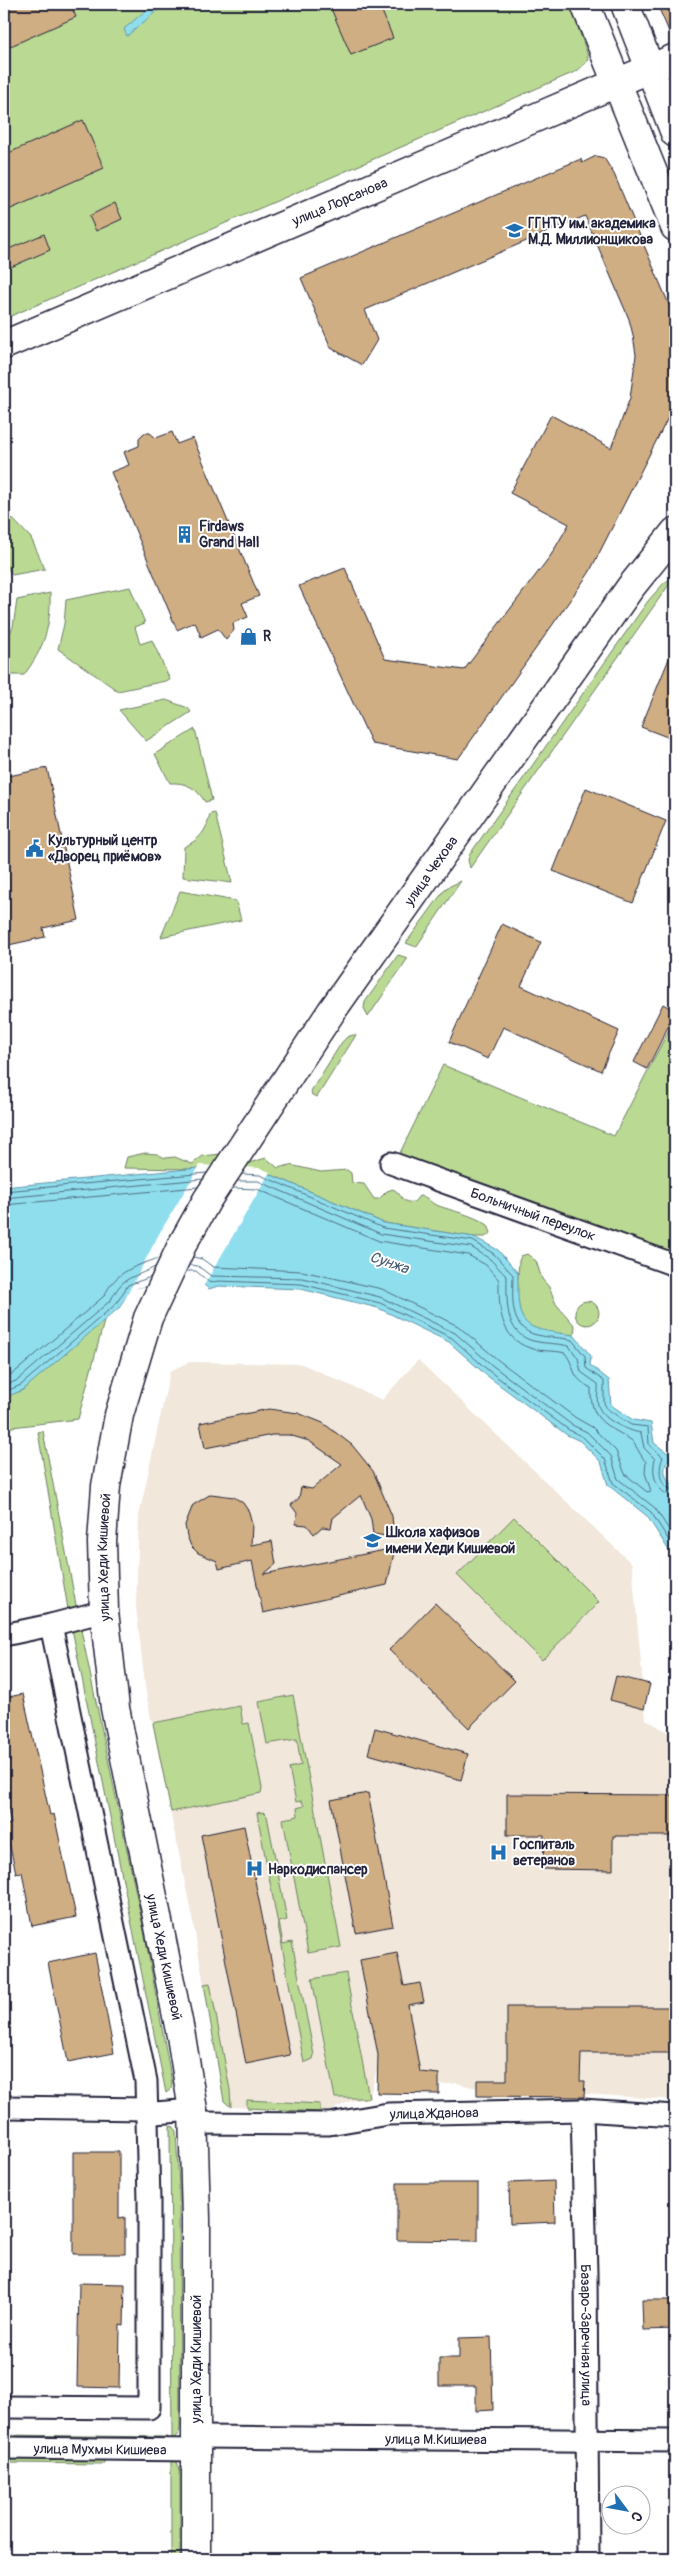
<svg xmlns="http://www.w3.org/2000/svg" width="679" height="2563" viewBox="0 0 679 2563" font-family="Pangolin,sans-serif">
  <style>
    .built { fill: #f1e7da }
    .green { fill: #bada93; stroke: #6e7e67 }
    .water { fill: #8fdeed; stroke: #6393a6 }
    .pier { fill: #fff }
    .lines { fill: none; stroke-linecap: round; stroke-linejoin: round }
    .shore { stroke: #4e6d82; stroke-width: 1 }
    .building { fill: #d0ae83; stroke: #22223b }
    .minor-casing { stroke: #22223b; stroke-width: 25 }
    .secondary-casing { stroke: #22223b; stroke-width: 31 }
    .minor { stroke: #fff; stroke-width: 21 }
    .secondary { stroke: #fff; stroke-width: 28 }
    .labels { text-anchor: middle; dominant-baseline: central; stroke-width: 4; stroke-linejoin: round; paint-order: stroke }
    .street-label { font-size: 14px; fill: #22223b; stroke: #fff }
    .poi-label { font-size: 14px; font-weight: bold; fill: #22223b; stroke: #fff; text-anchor: start }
    .water-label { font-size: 15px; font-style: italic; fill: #435a70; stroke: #fff }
  </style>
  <rect width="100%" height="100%" fill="#fff"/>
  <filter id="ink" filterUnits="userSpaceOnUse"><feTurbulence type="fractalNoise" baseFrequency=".02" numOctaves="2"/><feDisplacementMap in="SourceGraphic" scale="10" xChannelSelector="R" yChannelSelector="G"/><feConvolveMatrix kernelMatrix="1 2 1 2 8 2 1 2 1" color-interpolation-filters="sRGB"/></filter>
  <g filter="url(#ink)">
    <!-- built -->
    <path class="built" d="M 418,1360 L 632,1564 L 646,1719 L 675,1737 L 675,2100 L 585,2094 L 584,2097 L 477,2096 L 476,2088 L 457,2083 L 439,2085 L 439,2094 L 377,2093 L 377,2070 L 369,2098 L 351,2101 L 328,2112 L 231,2107 L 224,2101 L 194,1927 L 146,1693 L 136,1607 L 139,1516 L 170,1371 L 189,1362 L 302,1364 L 382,1400 Z"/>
    <!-- green -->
    <path class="green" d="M 4,4 L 570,4 L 588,56 L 587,62 L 577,71 L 4,319 Z
      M 4,510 L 31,538 L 45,569 L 12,575 L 4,561 Z
      M 675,576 L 470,868 L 468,860 L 470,854 L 648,601 L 664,583 Z
      M 130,587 L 145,623 L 135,627 L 140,644 L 152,640 L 170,680 L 118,691 L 58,649 L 64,624 L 66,600 Z
      M 50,593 C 51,627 44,648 24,675 L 13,675 L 6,672 L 4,646 L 13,627 L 17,600 Z
      M 166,700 L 188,708 L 191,712 L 146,741 L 119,710 Z
      M 195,729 L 212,800 L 205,802 C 197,788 186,782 170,783 L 155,754 Z
      M 215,813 L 232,883 L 183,877 L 184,847 C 199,840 207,831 210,814 Z
      M 461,881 L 416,947 L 406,943 L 446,888 Z
      M 180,891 L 236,901 L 241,920 L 161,937 Z
      M 398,955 L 408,958 L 368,1017 L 364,1008 L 365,1002 Z
      M 675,1018 L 675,1258 L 398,1157 L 443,1065 L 614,1136 Z
      M 353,1035 L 356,1035 L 317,1097 L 312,1095 L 311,1091 L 342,1042 L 347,1037 Z
      M 145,1153 L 157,1154 L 165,1158 L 175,1157 L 192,1164 L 203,1156 L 221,1154 L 227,1153 L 249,1163 L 266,1158 L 278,1168 L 290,1165 L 321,1172 L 347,1170 L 351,1173 L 352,1183 L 364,1184 L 374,1199 L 379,1199 L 387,1191 L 393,1189 C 403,1194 400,1204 414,1202 L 419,1196 C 428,1196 429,1202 436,1205 C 455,1212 471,1214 488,1225 L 491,1233 L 485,1237 L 474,1237 L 384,1223 L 260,1170 L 124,1168 L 127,1157 Z
      M 527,1254 L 536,1261 L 542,1279 L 549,1287 L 556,1304 L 575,1326 L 574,1335 C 563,1334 546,1334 535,1330 C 510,1318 518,1284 519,1261 L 521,1256 Z
      M 4,1299 L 110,1299 L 78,1419 L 4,1428 Z
      M575 1313a12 12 0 1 1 24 0a12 12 0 1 1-24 0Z
      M 43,1431 L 76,1605 L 76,1608 L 69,1615 L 38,1432 Z
      M 514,1517 L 599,1602 L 542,1660 L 457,1575 Z
      M 71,1624 L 80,1627 L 81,1630 L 146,1941 L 172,2083 L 171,2089 L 166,2093 Z
      M 293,1695 L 341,1947 L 308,1953 L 283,1819 L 298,1816 L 297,1808 L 304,1806 L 302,1801 L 296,1802 L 289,1768 L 301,1765 L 297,1739 L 267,1744 L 259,1702 Z
      M 240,1706 L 243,1724 L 249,1723 L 262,1788 L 261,1793 L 171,1812 L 153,1723 Z
      M 263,1812 L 267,1816 L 287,1920 L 279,1922 L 283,1944 L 292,1942 L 314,2055 L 313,2059 L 304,2063 L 257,1813 Z
      M 346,1973 L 369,2098 L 335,2098 L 312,1979 Z
      M 210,1983 L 230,2090 L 231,2107 L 224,2101 L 204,1984 Z
      M 247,2100 L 320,2104 L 320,2112 L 247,2108 Z
      M 170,2126 L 174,2127 L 176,2132 L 179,2188 L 180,2428 L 179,2433 L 172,2440 Z
      M 4,2435 L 167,2437 L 167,2441 L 4,2439 Z
      M 5,2459 L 104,2459 L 104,2464 L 5,2463 Z
      M 171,2459 L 177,2462 L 180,2470 L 180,2559 L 171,2559 Z"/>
    <!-- water -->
    <path class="water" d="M 153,4 L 165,4 L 127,36 L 124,29 Z
      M 198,1168 L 260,1170 L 384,1223 L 474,1237 L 498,1250 L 518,1273 C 517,1329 522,1328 574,1335 L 591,1356 L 590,1365 L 609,1380 L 611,1405 L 633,1420 L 651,1423 L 654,1443 L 672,1456 C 661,1467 663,1478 675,1486 L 675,1560 L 647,1516 L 608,1485 L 601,1462 L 580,1441 L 567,1435 L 486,1375 L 449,1342 L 378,1308 L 301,1289 L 218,1286 L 209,1289 L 193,1276 L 131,1289 L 120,1307 L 23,1390 L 4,1398 L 4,1187 Z"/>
    <!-- pier -->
    <path class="pier" d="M 200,1165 L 260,1168 L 270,1172 L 203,1287 L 193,1278 L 176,1279 L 137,1288 L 127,1297 L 118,1312 L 159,1234 Z"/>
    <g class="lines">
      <!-- shore -->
      <path class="shore" d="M 242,1174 L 260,1175 L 383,1228 L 473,1241 L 494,1254 L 513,1275 C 513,1297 508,1329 537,1335 C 548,1338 561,1337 572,1340 L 585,1356 L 586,1368 L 604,1381 L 604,1403 L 607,1409 L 631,1425 L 648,1427 L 649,1445 L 663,1457 C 658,1469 658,1488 675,1490
        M 238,1181 L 258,1181 L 381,1234 L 471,1247 L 490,1259 L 507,1277 C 507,1301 504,1333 533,1341 C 545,1344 558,1343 569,1346 L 578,1358 L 581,1372 L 598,1384 C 599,1391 596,1398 598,1405 C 602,1420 628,1431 641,1433 L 644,1448 L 655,1459 C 651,1474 656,1495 675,1496
        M 4,1191 L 207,1173
        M 4,1198 L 203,1179
        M 4,1205 L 198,1187
        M 193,1257 L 202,1259 L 213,1267 L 302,1271 L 382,1289 L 458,1326 L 498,1360 L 576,1418 L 592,1427 L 616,1451 L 625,1474 L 647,1492 L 651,1491 L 645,1473 L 646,1462 C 641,1457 634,1441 631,1440 C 606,1424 590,1422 591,1388 C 569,1376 577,1369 565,1353 C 554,1350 541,1352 530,1348 C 499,1338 499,1307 499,1280 L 486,1265 L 468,1255 L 379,1241 L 257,1189 L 233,1188
        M 189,1265 L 198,1266 L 211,1276 L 302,1278 L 380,1297 L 455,1333 L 493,1366 L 572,1425 L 587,1432 L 611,1456 L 618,1479 L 655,1508 L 675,1539
        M 186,1271 L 196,1271 L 210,1283 L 218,1281 L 301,1284 L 380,1303 L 452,1338 L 489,1371 L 569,1430 L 583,1437 L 605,1459 L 613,1483 L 651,1512 L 675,1550
        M 4,1378 L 14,1373 L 104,1296 C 117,1270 134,1267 159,1258
        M 4,1386 L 18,1380 L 111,1300 C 123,1275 132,1279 155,1267
        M 4,1392 L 21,1385 L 116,1304 L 128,1285 L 151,1277"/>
    </g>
    <!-- building -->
    <path class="building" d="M 4,4 L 70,4 L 76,17 L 4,49 Z
      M 329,4 L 379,4 L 393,38 L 351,55 Z
      M 657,4 L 675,4 L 675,43 L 674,43 Z
      M 83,120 L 104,168 L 4,212 L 4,155 Z
      M 596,156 L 604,158 L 614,174 L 670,307 L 675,323 L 675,398 L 673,408 L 589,573 L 458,759 L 372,744 L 299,586 L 345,568 L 385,659 L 464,670 L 551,555 L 569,524 L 510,493 L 551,415 L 611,448 L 630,398 L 636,355 L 633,335 L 629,319 L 585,216 L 365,310 L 377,340 L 362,365 L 331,348 L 301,278 L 564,166 L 581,159 L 582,163 Z
      M 115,203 L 122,219 L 96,231 L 89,216 Z
      M 44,234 L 50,250 L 4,270 L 4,251 Z
      M 172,432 L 177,444 L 193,438 L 259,596 L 242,603 L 248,617 L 233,623 L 234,630 L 226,640 L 218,629 L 201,637 L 195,622 L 177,630 L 111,472 L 129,465 L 124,452 L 139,446 L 139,438 L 144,433 L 150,433 L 156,438 Z
      M 675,644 L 675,740 L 641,727 Z
      M 47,768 L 79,920 L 43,928 L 45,937 L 4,946 L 4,777 Z
      M 586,788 L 666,821 L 633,903 L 553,871 Z
      M 502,924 L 541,942 L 521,986 L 619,1031 L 601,1071 L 503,1027 L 488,1059 L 449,1042 Z
      M 663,1004 L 675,1011 L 675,1013 L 647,1069 L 634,1062 Z
      M 269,1409 L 298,1413 L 323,1423 L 352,1445 L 373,1471 L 392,1516 L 394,1537 L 373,1534 L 371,1519 L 361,1495 L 333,1518 L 331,1528 L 322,1527 L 314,1534 L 307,1525 L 296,1524 L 297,1513 L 291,1505 L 299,1498 L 301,1487 L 312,1489 L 342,1464 L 309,1441 L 289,1435 L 272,1435 L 205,1448 L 200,1423 Z
      M 211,1494 L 234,1497 L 243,1503 L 249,1512 L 252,1524 L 251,1545 L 272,1541 L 276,1564 L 264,1574 L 395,1548 L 387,1585 L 263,1613 L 252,1561 L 219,1569 L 217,1561 L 198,1553 L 191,1546 L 187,1536 L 185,1525 L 193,1505 Z
      M 435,1603 L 515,1681 L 469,1728 L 389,1650 Z
      M 616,1676 L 650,1684 L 644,1709 L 610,1700 Z
      M 23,1694 L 50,1815 L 54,1814 L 76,1917 L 32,1926 L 22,1872 L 16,1873 L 5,1825 L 11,1824 L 4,1791 L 4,1762 L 10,1761 L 4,1731 L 4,1698 Z
      M 375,1728 L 468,1754 L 461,1780 L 368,1754 Z
      M 368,1793 L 393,1926 L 356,1933 L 331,1800 Z
      M 507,1794 L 675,1795 L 675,1836 L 613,1836 L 613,1870 L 543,1869 L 544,1835 L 507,1835 Z
      M 244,1826 L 290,2055 L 246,2064 L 201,1835 Z
      M 95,1953 L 114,2053 L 68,2062 L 48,1963 Z
      M 397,1953 L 404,1986 L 420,1983 L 424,2002 L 408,2005 L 420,2072 L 439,2074 L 439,2094 L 377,2093 L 378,2055 L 360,1960 Z
      M 507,2007 L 675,2007 L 675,2053 L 581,2053 L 580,2081 L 585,2081 L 584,2097 L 477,2096 L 477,2080 L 507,2080 Z
      M 73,2152 L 119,2152 L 119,2218 L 125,2217 L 125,2254 L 73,2254 Z
      M 554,2181 L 555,2222 L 510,2224 L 509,2183 Z
      M 397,2183 L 478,2183 L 478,2241 L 397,2240 Z
      M 79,2283 L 125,2284 L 124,2326 L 120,2325 L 119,2388 L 77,2387 Z
      M 642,2300 L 675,2300 L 675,2329 L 643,2330 Z
      M 491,2337 L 493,2410 L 476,2411 L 476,2386 L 439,2386 L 439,2358 L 459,2358 L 459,2338 Z"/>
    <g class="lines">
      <defs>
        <g id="minor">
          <path id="s1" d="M 391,1163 L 675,1265"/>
          <path d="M 51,1625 L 104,1611"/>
          <path d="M 4,1635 L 51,1625 L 146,2081 L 149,2201 L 149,2408 L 4,2407"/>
          <path d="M 4,2107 L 147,2109 L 155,2113 L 193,2110"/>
          <path id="s2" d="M 582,2110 L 586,2273 L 588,2559"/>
          <path id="s3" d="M 194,2123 L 329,2124 L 388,2114 L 582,2110 L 675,2116"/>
          <path id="s4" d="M 196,2437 L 675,2441"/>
          <path id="s5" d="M 4,2448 L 196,2450"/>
        </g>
        <g id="secondary">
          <path d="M 585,4 L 675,227"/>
          <path d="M 625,4 L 675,133"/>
          <path id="s6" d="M 4,345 L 675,58"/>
          <path id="s7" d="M 196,2559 L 196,2219 L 193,2110 L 181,2036 L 115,1708 L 104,1611 L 102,1542 L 106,1486 L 119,1415 L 148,1318 L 182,1245 L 207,1200 L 331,1012 L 630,588 L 675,532"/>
        </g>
      </defs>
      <!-- minor casing -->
      <use href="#minor" class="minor-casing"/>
      <!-- secondary casing -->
      <use href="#secondary" class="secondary-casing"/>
      <!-- minor -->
      <use href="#minor" class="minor"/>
      <!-- secondary -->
      <use href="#secondary" class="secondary"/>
    </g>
  </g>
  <!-- icons -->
  <defs>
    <symbol id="university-bare" viewBox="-9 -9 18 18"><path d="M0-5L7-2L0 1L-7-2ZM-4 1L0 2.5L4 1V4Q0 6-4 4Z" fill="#1f6fb2" stroke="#fff" stroke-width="2.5" paint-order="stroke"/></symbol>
    <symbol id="building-bare" viewBox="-9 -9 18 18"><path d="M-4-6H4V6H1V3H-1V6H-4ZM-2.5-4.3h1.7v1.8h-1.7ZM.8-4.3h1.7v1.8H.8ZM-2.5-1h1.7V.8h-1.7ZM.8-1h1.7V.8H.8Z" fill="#1f6fb2" stroke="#fff" stroke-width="2.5" paint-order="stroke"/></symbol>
    <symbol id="shop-bare" viewBox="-9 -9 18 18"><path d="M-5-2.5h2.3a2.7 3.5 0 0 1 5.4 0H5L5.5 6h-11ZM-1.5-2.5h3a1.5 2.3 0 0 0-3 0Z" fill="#1f6fb2" stroke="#fff" stroke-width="2.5" paint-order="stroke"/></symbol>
    <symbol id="civic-bare" viewBox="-9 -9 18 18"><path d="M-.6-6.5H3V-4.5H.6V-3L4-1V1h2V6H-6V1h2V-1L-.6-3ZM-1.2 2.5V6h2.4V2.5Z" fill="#1f6fb2" stroke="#fff" stroke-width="2.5" paint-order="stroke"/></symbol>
    <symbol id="hospital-bare" viewBox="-9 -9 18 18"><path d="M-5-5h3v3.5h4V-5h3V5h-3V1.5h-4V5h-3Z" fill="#1f6fb2" stroke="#fff" stroke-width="2.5" paint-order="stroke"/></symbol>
  </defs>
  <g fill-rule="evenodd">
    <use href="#university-bare" x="502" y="218" width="25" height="25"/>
    <use href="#building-bare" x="172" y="522" width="25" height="25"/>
    <use href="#shop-bare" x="236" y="624" width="25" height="25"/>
    <use href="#civic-bare" x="22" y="836" width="25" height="25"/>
    <use href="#university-bare" x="360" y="1528" width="25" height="25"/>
    <use href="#hospital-bare" x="486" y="1840" width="25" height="25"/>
    <use href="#hospital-bare" x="242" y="1856" width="25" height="25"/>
  </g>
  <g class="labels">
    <!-- street labels -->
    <g class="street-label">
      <text stroke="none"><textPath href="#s6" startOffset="365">улица Лорсанова</textPath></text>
      <text stroke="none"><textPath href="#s7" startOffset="1785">улица Чехова</textPath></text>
      <text stroke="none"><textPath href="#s1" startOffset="151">Больничный переулок</textPath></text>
      <text stroke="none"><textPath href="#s7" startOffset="1010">улица Хеди Кишиевой</textPath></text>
      <text transform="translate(164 1957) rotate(78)">улица Хеди Кишиевой</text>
      <text stroke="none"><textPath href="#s3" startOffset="241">улица Жданова</textPath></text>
      <text stroke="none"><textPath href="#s2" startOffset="225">Базаро-Заречная улица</textPath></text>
      <text transform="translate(196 2359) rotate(-90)">улица Хеди Кишиевой</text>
      <text stroke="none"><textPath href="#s4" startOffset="240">улица М.Кишиева</textPath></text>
      <text stroke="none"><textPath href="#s5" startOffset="96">улица Мухмы Кишиева</textPath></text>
    </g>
    <!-- poi labels -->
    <g class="poi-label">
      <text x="528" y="223">ГГНТУ им. академика<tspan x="528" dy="16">М.Д. Миллионщикова</tspan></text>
      <text x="199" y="526">Firdaws<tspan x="199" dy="16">Grand Hall</tspan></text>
      <text x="263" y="636">R</text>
      <text x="48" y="840">Культурный центр<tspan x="48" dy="16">«Дворец приёмов»</tspan></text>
      <text x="386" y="1532">Школа хафизов<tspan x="386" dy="16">имени Хеди Кишиевой</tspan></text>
      <text x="513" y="1844">Госпиталь<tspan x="513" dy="16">ветеранов</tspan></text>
      <text x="268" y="1869">Наркодиспансер</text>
    </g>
    <!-- water labels -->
    <g class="water-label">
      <text transform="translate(389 1263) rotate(19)">Сунжа</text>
    </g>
  </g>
  <!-- margin -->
  <rect width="679" height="2563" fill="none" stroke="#fff" stroke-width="20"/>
  <rect x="10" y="10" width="659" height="2543" fill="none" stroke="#22223b" stroke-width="2" filter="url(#ink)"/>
  <!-- north arrow -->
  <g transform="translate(626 2510) rotate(122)"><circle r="24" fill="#ffffff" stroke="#a7a7b1"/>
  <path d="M0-4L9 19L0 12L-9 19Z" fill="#1f6fb2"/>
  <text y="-8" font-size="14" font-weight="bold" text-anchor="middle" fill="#22223b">С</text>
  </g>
</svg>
